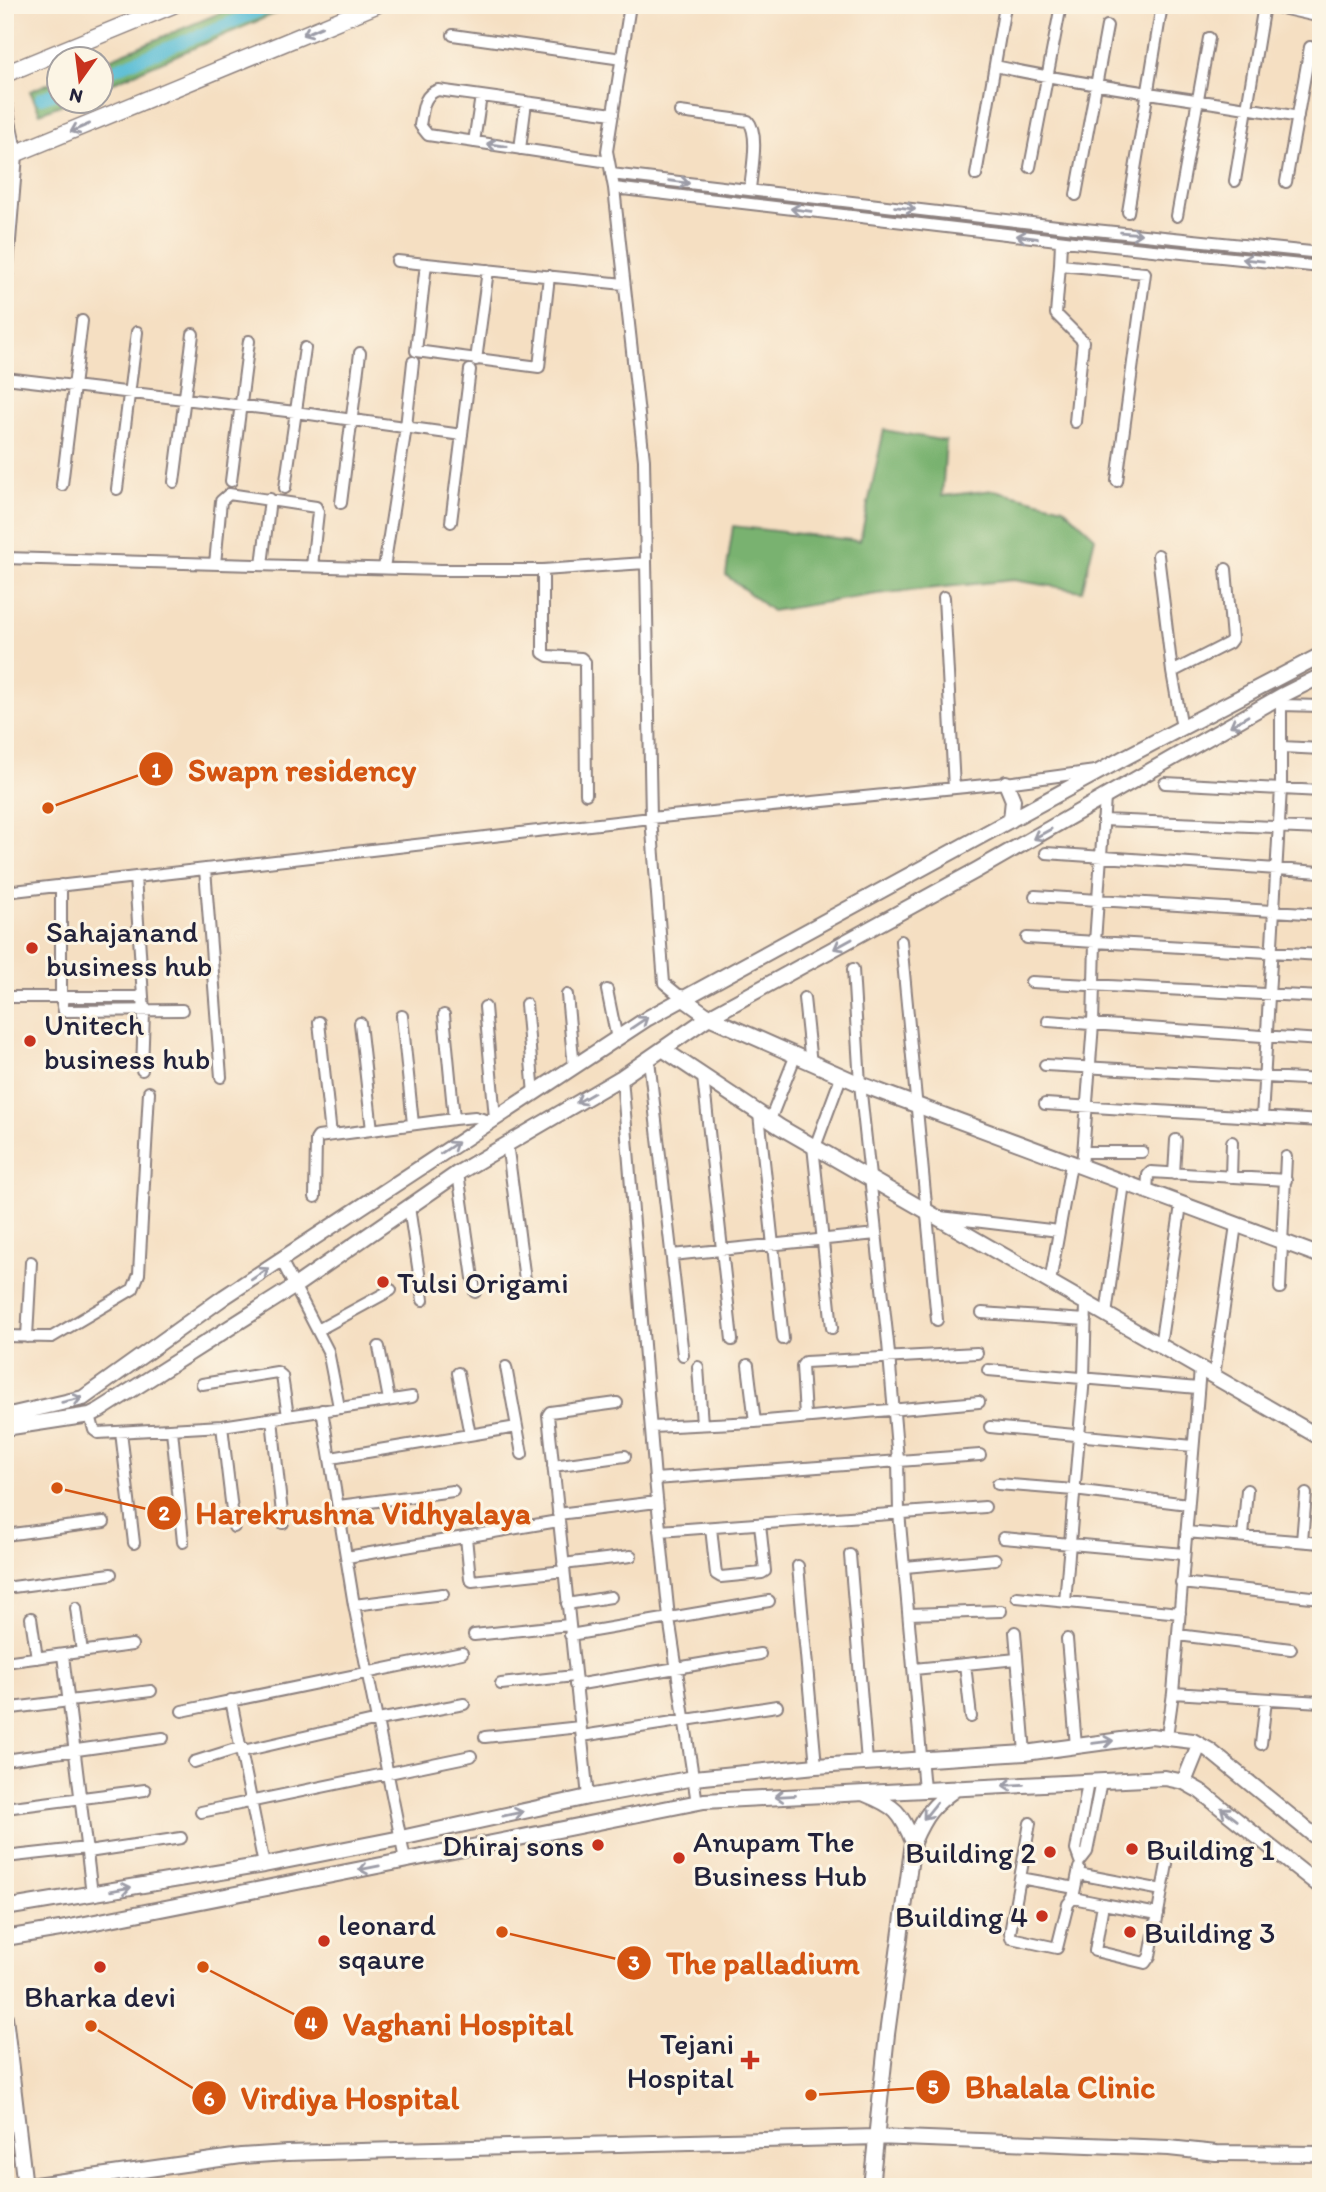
<svg xmlns="http://www.w3.org/2000/svg" width="1326" height="2192" viewBox="0 0 1326 2192" font-family="Itim,sans-serif">
  <style>
    .forest { fill: #79b270; stroke: #4e6a56; stroke-width: 2 }
    .lines { fill: none; stroke-linecap: round; stroke-linejoin: round }
    .canal { stroke: #58bdd6; stroke-width: 12 }
    .minor-casing { stroke: #8c807e; stroke-width: 14 }
    .tertiary-casing { stroke: #8c807e; stroke-width: 18 }
    .secondary-casing { stroke: #8c807e; stroke-width: 19 }
    .minor { stroke: #fff; stroke-width: 10 }
    .tertiary { stroke: #fff; stroke-width: 14 }
    .secondary { stroke: #fff; stroke-width: 16 }
    .oneway { stroke: #9c9ca7 }
    .poi-dot { fill: #c8321e; stroke: #fcf5e5; stroke-width: 2.5 }
    .labels { text-anchor: middle; dominant-baseline: central; stroke-width: 6; stroke-linejoin: round; paint-order: stroke }
    .poi-label { font-size: 30px; fill: #22223b; stroke: #fcf5e5; text-anchor: start }
    .leader { fill: none; stroke: #d45411; stroke-width: 2.5 }
    .callout-dot { fill: #d45411; stroke: #fcf5e5; stroke-width: 2.5 }
    .mark-label { font-size: 21px; text-anchor: middle; font-weight: bold; fill: #fff }
    .callout-label { font-size: 32px; text-anchor: middle; font-weight: bold; fill: #d45411; stroke: #fcf5e5; stroke-width: 6; stroke-linejoin: round; paint-order: stroke }
  </style>
  <rect width="100%" height="100%" fill="#fcf5e5"/>
  <filter id="ink" filterUnits="userSpaceOnUse"><feTurbulence type="fractalNoise" baseFrequency=".0143" numOctaves="2"/><feDisplacementMap in="SourceGraphic" scale="14" xChannelSelector="R" yChannelSelector="G"/><feConvolveMatrix kernelMatrix="1 2 1 2 8 2 1 2 1" color-interpolation-filters="sRGB"/></filter>
  <filter id="wash" filterUnits="userSpaceOnUse"><feTurbulence type="fractalNoise" baseFrequency=".00686" numOctaves="4" result="noise"/><feDisplacementMap in="SourceGraphic" scale="28" xChannelSelector="R" yChannelSelector="G"/><feGaussianBlur stdDeviation="1.57" result="paint"/><feColorMatrix in="noise" values="0 0 0 0 0 0 0 0 0 0 0 0 0 0 0 0 0 1.4 0 .05"/><feComposite in="paint" operator="in"/></filter>
  <g filter="url(#wash)">
    <rect width="100%" height="100%" fill="#f5dfc2"/>
    <!-- forest -->
    <path class="forest" d="M 239,5 L 295,5 L 102,87 L 102,62 Z
      M 59,79 L 60,102 L 68,102 L 40,113 L 30,91 Z
      M 884,430 L 946,441 L 942,496 L 994,490 L 1063,507 L 1095,537 L 1082,591 L 1013,580 L 877,594 L 772,611 L 726,575 L 733,526 L 860,541 Z"/>
    <g class="lines">
      <!-- canal -->
      <path class="canal" d="M 102,74 L 275,5
        M 41,98 L 60,91"/>
    </g>
  </g>
  <g filter="url(#ink)">
    <g class="lines">
      <defs>
        <path id="minor" d="M 630,5 L 607,151 L 614,188 L 644,460 L 651,818 L 664,983 L 681,997
          M 1268,5 L 1321,17
          M 453,35 L 622,59
          M 995,66 C 1095,88 1197,98 1298,117
          M 680,112 L 748,121 C 760,134 751,173 750,190
          M 474,142 L 481,96
          M 520,149 L 526,102
          M 609,162 L 428,135 L 420,125 C 423,111 422,95 438,90 L 613,114
          M 1030,167 L 1061,5
          M 611,174 L 1075,228 L 1321,253
          M 976,175 L 1005,6
          M 1235,181 L 1264,5
          M 1286,182 L 1310,47
          M 614,188 L 1074,242 L 1321,267
          M 1076,195 L 1107,26
          M 1128,212 L 1162,5
          M 1177,216 L 1209,38
          M 1061,241 L 1060,265 L 1145,273 L 1117,481
          M 397,261 L 624,284
          M 426,264 L 416,351 L 539,367 L 549,276
          M 1060,265 L 1056,314 L 1083,341 L 1075,422
          M 476,360 L 488,270
          M 5,378 L 295,412 L 462,435
          M 231,481 L 249,341
          M 174,482 L 193,334
          M 62,485 L 82,321
          M 285,488 L 305,348
          M 117,489 L 137,332
          M 341,503 L 360,353
          M 451,522 L 470,370
          M 1158,555 L 1172,672 L 1182,728
          M 5,558 L 441,570 L 543,570 L 645,563
          M 215,564 L 221,501 L 229,494 L 316,507 L 318,512 L 312,566
          M 262,565 L 270,499
          M 384,568 L 406,427 L 413,362
          M 543,570 L 543,653 L 548,656 L 581,658 L 585,662 L 586,794
          M 944,597 L 954,788
          M 1172,672 L 1229,643 L 1232,639 L 1226,569
          M 1281,705 L 1321,706
          M 1282,747 L 1321,749
          M 1165,783 L 1321,791
          M 1103,820 L 1321,829
          M 1046,853 L 1321,872
          M 205,869 L 221,1077
          M 135,877 L 144,1012 L 142,1070
          M 61,885 L 61,997 L 64,1011 L 182,1010
          M 5,892 L 651,818 L 1006,783 L 1095,771
          M 1035,896 L 1321,914
          M 1027,938 L 1321,955
          M 901,941 L 937,1320
          M 853,969 L 860,1084 L 888,1343 L 898,1460 L 899,1512 L 924,1789
          M 1031,982 L 1321,997
          M 607,990 L 617,1039
          M 567,995 L 574,1068
          M 5,997 L 143,997
          M 804,998 L 811,1064
          M 526,1004 L 534,1094
          M 485,1007 L 495,1118
          M 444,1015 L 454,1119
          M 402,1016 L 413,1124
          M 1048,1021 L 1321,1040
          M 319,1022 L 331,1135
          M 360,1023 L 372,1130
          M 649,1060 L 683,1355
          M 1045,1065 L 1321,1080
          M 622,1077 L 655,1479 L 669,1618 L 697,1803
          M 703,1077 L 732,1340
          M 1045,1104 L 1321,1121
          M 759,1114 L 783,1339
          M 1262,1118 L 1281,788 L 1281,696
          M 770,1120 L 795,1057
          M 507,1143 L 525,1280
          M 813,1146 L 832,1328
          M 815,1147 L 841,1077
          M 1083,1152 L 1142,1152
          M 1082,1167 L 1093,1024 L 1095,942 L 1105,798
          M 458,1173 L 475,1292
          M 1174,1174 L 1176,1140
          M 1231,1177 L 1232,1142
          M 1147,1192 L 1148,1175 L 1151,1172 L 1286,1180
          M 315,1197 L 316,1140 L 318,1137 L 454,1119 L 475,1117 L 490,1121
          M 409,1207 L 423,1300
          M 940,1217 L 1059,1231
          M 672,1255 L 876,1234
          M 281,1260 L 328,1351 L 339,1407
          M 1050,1282 L 1071,1164
          M 1280,1288 L 1286,1157
          M 982,1313 L 1086,1320
          M 1106,1315 L 1124,1183
          M 318,1330 L 391,1290
          M 5,1336 L 52,1337 L 133,1289 L 139,1274 L 149,1092
          M 27,1337 L 31,1262
          M 1160,1346 L 1181,1205
          M 379,1347 L 389,1400
          M 748,1365 L 755,1422
          M 506,1367 L 522,1454
          M 698,1367 L 702,1424
          M 988,1370 L 1198,1388
          M 458,1373 L 470,1435
          M 1214,1376 L 1236,1225
          M 202,1384 L 277,1372 L 282,1376 L 288,1416
          M 322,1410 L 354,1605 L 405,1860
          M 90,1415 L 94,1430 L 98,1433 L 222,1426 L 412,1397
          M 805,1416 L 802,1366 L 805,1362 L 977,1353
          M 272,1419 L 283,1523
          M 222,1426 L 234,1527
          M 652,1427 L 755,1422 L 979,1402
          M 990,1427 L 1193,1446
          M 172,1430 L 183,1542
          M 121,1432 L 134,1543
          M 331,1458 L 517,1427
          M 553,1466 L 625,1456
          M 655,1479 L 980,1455
          M 998,1484 L 1074,1490 L 1188,1504
          M 339,1506 L 453,1491
          M 558,1514 L 657,1502
          M 711,1528 L 716,1574 L 721,1577 L 762,1573 L 765,1571 L 760,1524
          M 660,1531 L 985,1507
          M 1186,1532 L 1321,1543
          M 5,1535 L 104,1522
          M 1243,1536 L 1247,1490
          M 466,1537 L 470,1579 L 472,1581 L 564,1571
          M 1003,1538 L 1184,1554
          M 1302,1541 L 1306,1494
          M 850,1555 L 867,1762
          M 347,1557 L 558,1521
          M 563,1564 L 631,1556
          M 798,1566 L 816,1766
          M 905,1567 L 995,1559
          M 1181,1583 L 1321,1598
          M 5,1588 L 111,1574
          M 1017,1597 L 1180,1613
          M 1065,1602 L 1084,1377 L 1086,1304
          M 567,1604 L 611,1597
          M 354,1605 L 443,1594
          M 76,1608 L 82,1652
          M 909,1614 L 1001,1611
          M 31,1618 L 37,1658
          M 1015,1632 L 1025,1753
          M 474,1635 L 569,1625
          M 570,1635 L 769,1601
          M 1178,1635 L 1291,1649
          M 1067,1639 L 1076,1746
          M 63,1655 L 92,1894
          M 12,1661 L 132,1645
          M 965,1664 L 971,1717
          M 914,1669 L 1017,1659
          M 501,1684 L 574,1676
          M 575,1685 L 760,1654
          M 1173,1693 L 1321,1702
          M 231,1700 L 264,1865
          M 12,1708 L 151,1691
          M 182,1711 L 462,1653
          M 582,1736 L 777,1706
          M 1167,1736 L 1173,1693 L 1200,1369
          M 485,1737 L 580,1727
          M 1261,1744 L 1266,1700
          M 243,1751 L 378,1720 L 464,1704
          M 5,1760 L 163,1738
          M 194,1762 L 242,1747
          M 1320,1765 L 1321,1759
          M 1088,1782 L 1076,1850 L 1080,1861 L 1087,1852 L 1101,1781
          M 588,1797 L 548,1415 L 550,1412 L 617,1403
          M 5,1808 L 145,1790
          M 201,1812 L 471,1756
          M 1030,1823 L 1010,1933 L 1011,1938 L 1057,1948 L 1068,1904 L 1073,1898
          M 88,1852 L 181,1838
          M 5,1857 L 87,1848
          M 1079,1868 L 1073,1898 L 1103,1904
          M 1078,1874 L 1162,1890
          M 1020,1878 L 1075,1888
          M 1158,1914 L 1103,1904 L 1095,1951 L 1145,1963 L 1150,1956 L 1167,1864"/>
        <path id="tertiary" d="M 5,107 L 15,155 L 5,277
          M 1006,783 L 1013,800 L 1011,820
          M 681,997 L 709,1017 L 860,1084 L 1321,1256
          M 664,1050 L 780,1127 L 1321,1438
          M 5,1416 L 83,1398 L 224,1297 L 648,1018 L 1124,758 L 1321,655
          M 5,1428 L 90,1415 L 100,1410 L 295,1286 L 458,1173 L 622,1077 L 709,1017 L 977,870 L 1281,696 L 1321,676
          M 1184,1782 L 1199,1745
          M 865,1794 C 895,1806 901,1812 913,1842
          M 5,1908 L 264,1865 L 401,1838 L 588,1797 L 694,1778 L 816,1766 L 1025,1753 L 1151,1736 L 1193,1741 L 1209,1750 L 1321,1841
          M 5,1938 L 60,1929 L 704,1801 L 1165,1778 L 1184,1782 L 1200,1791 L 1321,1887
          M 5,2017 L 25,2187
          M 21,2187 L 241,2156 L 287,2153 L 876,2137 L 1169,2148 L 1216,2153 L 1321,2154
          M 871,2187 L 887,2034 L 913,1842 C 925,1815 932,1805 957,1788"/>
        <path id="secondary" d="M 5,74 L 173,5
          M 5,158 L 376,5"/>
      </defs>
      <!-- minor casing -->
      <use href="#minor" class="minor-casing"/>
      <!-- tertiary casing -->
      <use href="#tertiary" class="tertiary-casing"/>
      <!-- secondary casing -->
      <use href="#secondary" class="secondary-casing"/>
      <!-- minor -->
      <use href="#minor" class="minor"/>
      <!-- tertiary -->
      <use href="#tertiary" class="tertiary"/>
      <!-- secondary -->
      <use href="#secondary" class="secondary"/>
    </g>
    <!-- one-way arrows -->
    <defs><path id="oneway-shaft" d="M-6 0H5M1.5-3L5.5 0L1.5 3" fill="none" stroke-width="1.6" stroke-linecap="round" stroke-linejoin="round" transform="scale(1.75)"/></defs>
    <g class="oneway">
      <use href="#oneway-shaft" transform="translate(312 31) rotate(157)"/>
      <use href="#oneway-shaft" transform="translate(80 128) rotate(157)"/>
      <use href="#oneway-shaft" transform="translate(497 145) rotate(-172)"/>
      <use href="#oneway-shaft" transform="translate(679 182) rotate(7)"/>
      <use href="#oneway-shaft" transform="translate(905 208) rotate(7)"/>
      <use href="#oneway-shaft" transform="translate(801 210) rotate(-173)"/>
      <use href="#oneway-shaft" transform="translate(1131 233) rotate(5)"/>
      <use href="#oneway-shaft" transform="translate(1027 237) rotate(-173)"/>
      <use href="#oneway-shaft" transform="translate(1253 260) rotate(-174)"/>
      <use href="#oneway-shaft" transform="translate(1239 721) rotate(150)"/>
      <use href="#oneway-shaft" transform="translate(1042 834) rotate(151)"/>
      <use href="#oneway-shaft" transform="translate(843 944) rotate(151)"/>
      <use href="#oneway-shaft" transform="translate(639 1023) rotate(-34)"/>
      <use href="#oneway-shaft" transform="translate(585 1098) rotate(150)"/>
      <use href="#oneway-shaft" transform="translate(449 1148) rotate(-34)"/>
      <use href="#oneway-shaft" transform="translate(260 1274) rotate(-34)"/>
      <use href="#oneway-shaft" transform="translate(72 1400) rotate(-13)"/>
      <use href="#oneway-shaft" transform="translate(1103 1742) rotate(-8)"/>
      <use href="#oneway-shaft" transform="translate(1013 1785) rotate(177)"/>
      <use href="#oneway-shaft" transform="translate(785 1796) rotate(177)"/>
      <use href="#oneway-shaft" transform="translate(930 1811) rotate(129)"/>
      <use href="#oneway-shaft" transform="translate(513 1814) rotate(-12)"/>
      <use href="#oneway-shaft" transform="translate(1229 1814) rotate(-142)"/>
      <use href="#oneway-shaft" transform="translate(369 1868) rotate(169)"/>
      <use href="#oneway-shaft" transform="translate(121 1889) rotate(-10)"/>
    </g>
  </g>
  <!-- markers -->
  <g class="poi-dot">
    <circle cx="32" cy="948" r="7"/>
    <circle cx="30" cy="1041" r="7"/>
    <circle cx="383" cy="1282" r="7"/>
    <circle cx="598" cy="1845" r="7"/>
    <circle cx="1132" cy="1849" r="7"/>
    <circle cx="1050" cy="1852" r="7"/>
    <circle cx="679" cy="1858" r="7"/>
    <circle cx="1042" cy="1916" r="7"/>
    <circle cx="1130" cy="1932" r="7"/>
    <circle cx="324" cy="1941" r="7"/>
    <circle cx="100" cy="1967" r="7"/>
    <path d="M746.5 2049.5h7v7h7v7h-7v7h-7v-7h-7v-7h7z"/>
  </g>
  <g class="labels">
    <!-- poi labels -->
    <g class="poi-label">
      <text x="46" y="931">Sahajanand<tspan x="46" dy="34">business hub</tspan></text>
      <text x="44" y="1024">Unitech<tspan x="44" dy="34">business hub</tspan></text>
      <text x="397" y="1282">Tulsi Origami</text>
      <text x="693" y="1841">Anupam The<tspan x="693" dy="34">Business Hub</tspan></text>
      <text x="584" y="1845" text-anchor="end">Dhiraj sons</text>
      <text x="1146" y="1849">Building 1</text>
      <text x="1036" y="1852" text-anchor="end">Building 2</text>
      <text x="1028" y="1916" text-anchor="end">Building 4</text>
      <text x="338" y="1924">leonard<tspan x="338" dy="34">sqaure</tspan></text>
      <text x="1144" y="1932">Building 3</text>
      <text x="100" y="1996" text-anchor="middle">Bharka devi</text>
      <text x="734" y="2043" text-anchor="end">Tejani<tspan x="734" dy="34">Hospital</tspan></text>
    </g>
  </g>
  <!-- callouts -->
  <path class="leader" d="M48 808L156 769M57 1488L164 1513M502 1932L634 1963M203 1967L311 2023M811 2095L933 2087M91 2026L209 2098"/>
  <g class="callout-dot">
    <circle cx="48" cy="808" r="7"/>
    <circle cx="57" cy="1488" r="7"/>
    <circle cx="502" cy="1932" r="7"/>
    <circle cx="203" cy="1967" r="7"/>
    <circle cx="811" cy="2095" r="7"/>
    <circle cx="91" cy="2026" r="7"/>
    <circle cx="156" cy="769" r="18"/>
    <circle cx="164" cy="1513" r="18"/>
    <circle cx="634" cy="1963" r="18"/>
    <circle cx="311" cy="2023" r="18"/>
    <circle cx="933" cy="2087" r="18"/>
    <circle cx="209" cy="2098" r="18"/>
  </g>
  <g class="mark-label">
    <text x="156" y="777">1</text>
    <text x="164" y="1520">2</text>
    <text x="634" y="1970">3</text>
    <text x="311" y="2031">4</text>
    <text x="933" y="2094">5</text>
    <text x="209" y="2106">6</text>
  </g>
  <g class="callout-label">
    <text x="302" y="781">Swapn residency</text>
    <text x="363" y="1524">Harekrushna Vidhyalaya</text>
    <text x="763" y="1974">The palladium</text>
    <text x="458" y="2035">Vaghani Hospital</text>
    <text x="1060" y="2098">Bhalala Clinic</text>
    <text x="350" y="2109">Virdiya Hospital</text>
  </g>
  <!-- margin -->
  <rect width="1326" height="2192" fill="none" stroke="#fcf5e5" stroke-width="28"/>
  <!-- north arrow -->
  <g transform="translate(80 80) rotate(194)"><circle r="33" fill="#fcf5e5" stroke="#a5a1a1" stroke-width="2"/>
  <path d="M0-5L12 26L0 18L-12 26Z" fill="#c8321e"/>
  <text y="-10" font-size="19" font-weight="bold" text-anchor="middle" fill="#22223b">N</text>
  </g>
</svg>
